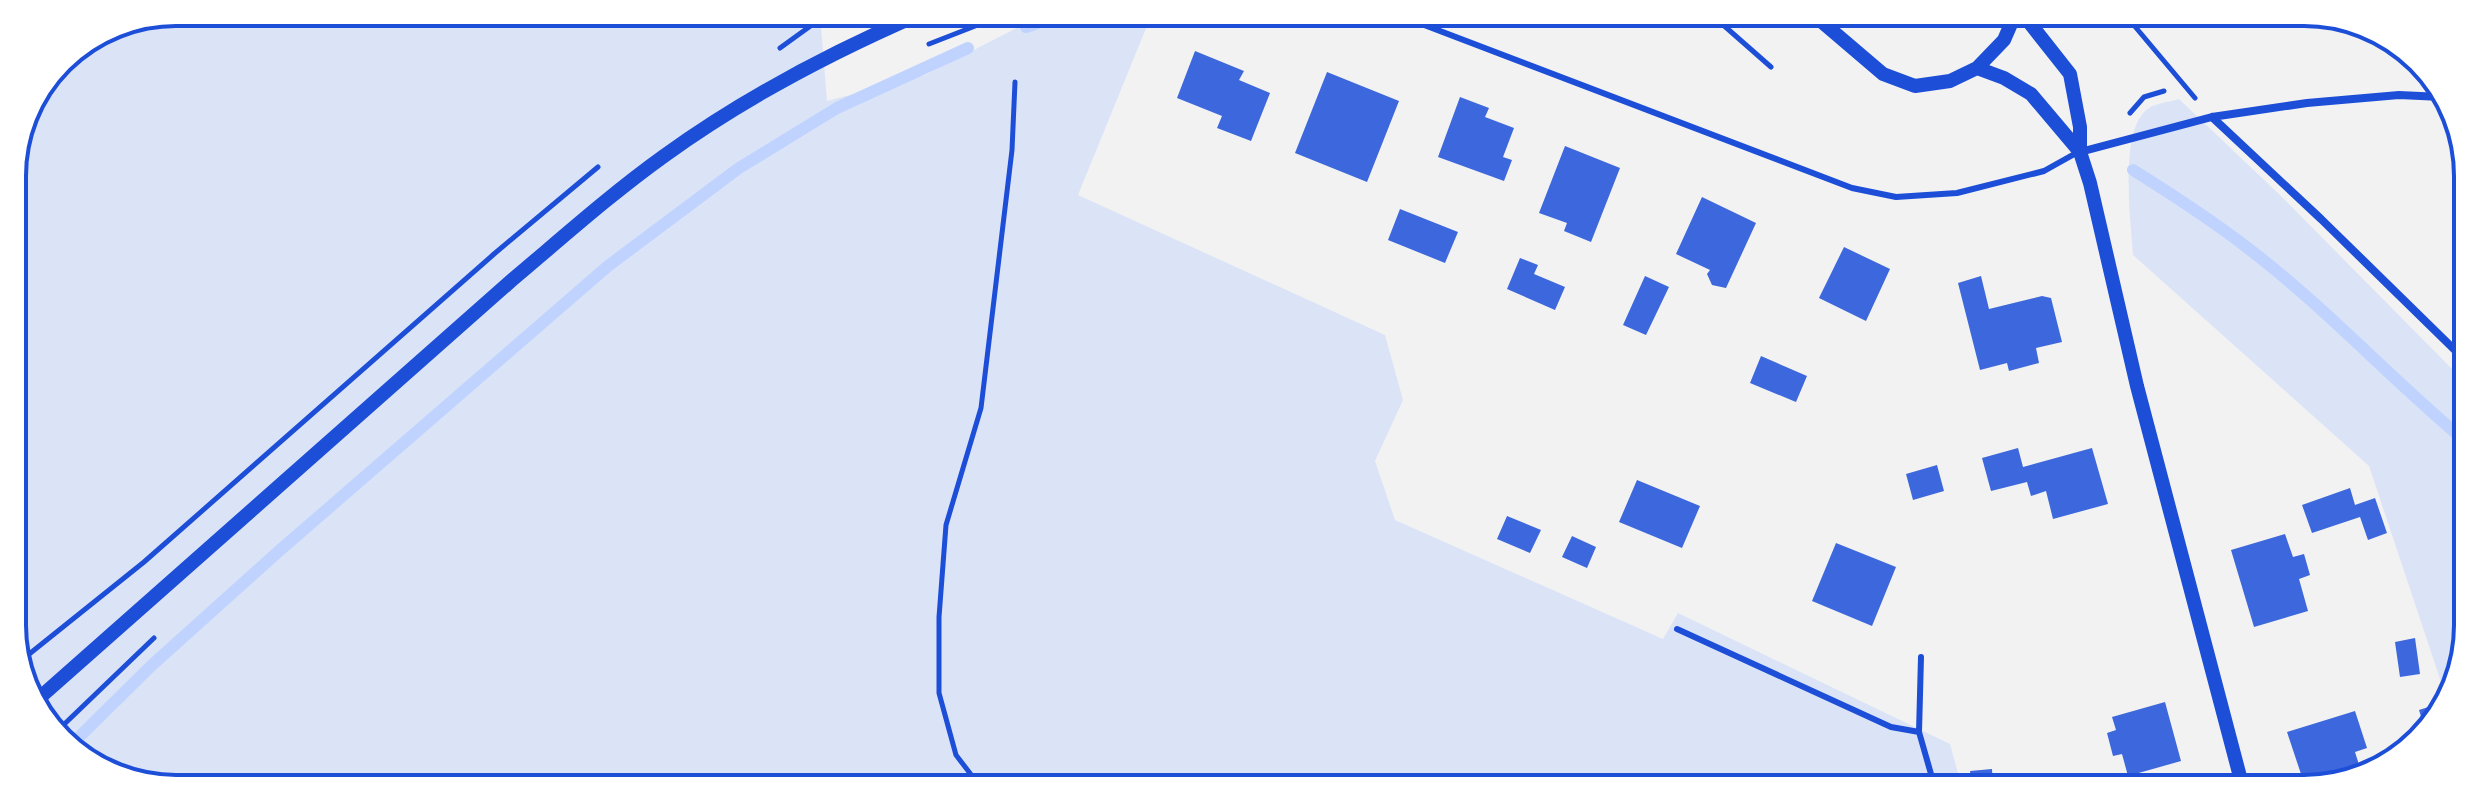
<svg xmlns="http://www.w3.org/2000/svg" width="2480" height="801" viewBox="0 0 2480 801" font-family="'Public Sans',sans-serif">
  <style>
    .green { fill: #dbe4f7 }
    .lines { fill: none; stroke-linecap: round; stroke-linejoin: round }
    .stream { stroke: #bfd3fe; stroke-width: 12 }
    .building { fill: #3d67dc }
    .path { stroke: #1d4ed8; stroke-width: 5 }
    .service { stroke: #1d4ed8; stroke-width: 6 }
    .minor { stroke: #1d4ed8; stroke-width: 8 }
    .tertiary { stroke: #1d4ed8; stroke-width: 14 }
    .rim { fill: none; stroke: #1d4ed8; stroke-width: 4 }
  </style>
  <rect width="100%" height="100%" fill="#f2f2f2"/>
  <!-- green -->
  <path class="green" d="M 249,12 L 820,14 L 827,101 L 925,75 L 1044,14 L 1130,15 L 1147,26 L 1078,195 L 1385,335 L 1403,400 L 1375,461 L 1395,520 L 1663,639 L 1678,613 L 1950,744 L 1962,788 L 133,783 L 53,734 L 15,657 L 12,166 L 29,104 L 60,60 L 112,25 Z
    M 2179,99 L 2281,196 L 2464,381 L 2462,668 L 2445,694 L 2369,466 L 2133,255 C 2131,222 2118,127 2149,108 C 2156,103 2171,102 2179,99 Z"/>
  <g class="lines">
    <!-- stream -->
    <path class="stream" d="M 1026,27 L 1063,14
      M 2133,170 C 2173,195 2212,220 2249,249 C 2325,307 2390,378 2463,439
      M 71,745 L 151,666 L 279,551 L 608,266 L 739,168 L 837,108 L 968,48"/>
  </g>
  <!-- building -->
  <path class="building" d="M 1195,51 L 1244,71 L 1239,80 L 1270,93 L 1251,141 L 1217,128 L 1222,116 L 1177,98 Z
    M 1327,72 L 1399,101 L 1367,182 L 1295,153 Z
    M 1460,97 L 1489,108 L 1485,117 L 1514,128 L 1503,157 L 1512,160 L 1504,181 L 1438,157 Z
    M 1565,146 L 1620,168 L 1591,242 L 1564,231 L 1567,223 L 1539,213 Z
    M 1702,197 L 1756,223 L 1726,288 L 1712,285 L 1707,274 L 1710,270 L 1676,254 Z
    M 1400,209 L 1458,232 L 1445,263 L 1388,240 Z
    M 1844,247 L 1890,269 L 1866,321 L 1819,298 Z
    M 1520,258 L 1538,265 L 1534,274 L 1565,287 L 1555,310 L 1507,289 Z
    M 1645,276 L 1669,287 L 1646,335 L 1623,325 Z
    M 1981,276 L 1989,309 L 2042,296 L 2051,298 L 2062,342 L 2036,348 L 2039,363 L 2009,371 L 2007,363 L 1980,370 L 1958,283 Z
    M 1761,356 L 1807,376 L 1796,402 L 1750,383 Z
    M 2018,448 L 2023,467 L 2092,448 L 2108,504 L 2053,519 L 2046,491 L 2031,496 L 2027,482 L 1991,491 L 1982,458 Z
    M 1937,465 L 1944,491 L 1913,500 L 1906,474 Z
    M 1637,480 L 1700,506 L 1682,548 L 1619,522 Z
    M 2350,488 L 2355,505 L 2375,498 L 2387,533 L 2368,540 L 2360,517 L 2312,533 L 2302,505 Z
    M 1507,516 L 1541,530 L 1530,553 L 1497,539 Z
    M 2285,534 L 2293,557 L 2304,554 L 2310,575 L 2299,579 L 2308,611 L 2254,627 L 2231,550 Z
    M 1572,536 L 1596,547 L 1587,568 L 1562,557 Z
    M 1836,543 L 1896,567 L 1872,626 L 1812,601 Z
    M 2415,638 L 2420,674 L 2400,677 L 2395,642 Z
    M 2165,702 L 2181,761 L 2128,776 L 2122,754 L 2113,756 L 2107,733 L 2116,730 L 2112,717 Z
    M 2438,704 L 2424,726 L 2419,710 Z
    M 2355,711 L 2367,748 L 2355,752 L 2361,771 L 2314,789 L 2306,789 L 2287,732 Z
    M 1992,769 L 1993,788 L 1972,788 L 1970,771 Z
    M 2102,779 L 2103,788 L 2078,788 L 2078,785 Z"/>
  <g class="lines">
    <!-- path -->
    <path class="path" d="M 1713,16 L 1771,67
      M 2127,17 L 2195,98
      M 929,44 L 1006,14
      M 780,48 L 827,14
      M 2130,113 L 2144,97 L 2164,91
      M 18,663 L 144,562 L 494,254 L 598,167
      M 54,734 L 154,638
      M 979,785 L 956,755 L 939,693 L 939,617 L 946,525 L 981,408 L 1012,150 L 1015,82"/>
    <!-- service -->
    <path class="service" d="M 1398,15 L 1852,188 L 1896,197 L 1957,193 L 2044,171 L 2078,152
      M 1677,629 L 1891,727 L 1919,732
      M 1921,657 L 1919,732 L 1935,788"/>
    <!-- minor -->
    <path class="minor" d="M 2212,117 L 2321,219 L 2464,359
      M 2080,152 L 2212,117 L 2307,103 L 2399,95 L 2442,97
      M 2200,788 L 2240,778"/>
    <!-- tertiary -->
    <path class="tertiary" d="M 1815,16 L 1883,74 L 1915,86 L 1950,81 L 1977,68 L 2004,40 L 2014,17
      M 2025,17 L 2070,74 L 2080,127 L 2080,152 L 2090,183 L 2137,386 L 2243,788
      M 1977,68 L 2004,78 L 2031,94 L 2080,152
      M 37,700 L 512,280 C 562,238 611,194 664,156 C 744,98 830,53 920,14"/>
  </g>
  <!-- crop -->
  <path d="M0 0H2480V801H0ZM176 26H2304A150 150 0 0 1 2454 176V625A150 150 0 0 1 2304 775H176A150 150 0 0 1 26 625V176A150 150 0 0 1 176 26Z" fill="#fff" fill-rule="evenodd"/>
  <path class="rim" d="M176 26H2304A150 150 0 0 1 2454 176V625A150 150 0 0 1 2304 775H176A150 150 0 0 1 26 625V176A150 150 0 0 1 176 26Z"/>
</svg>
